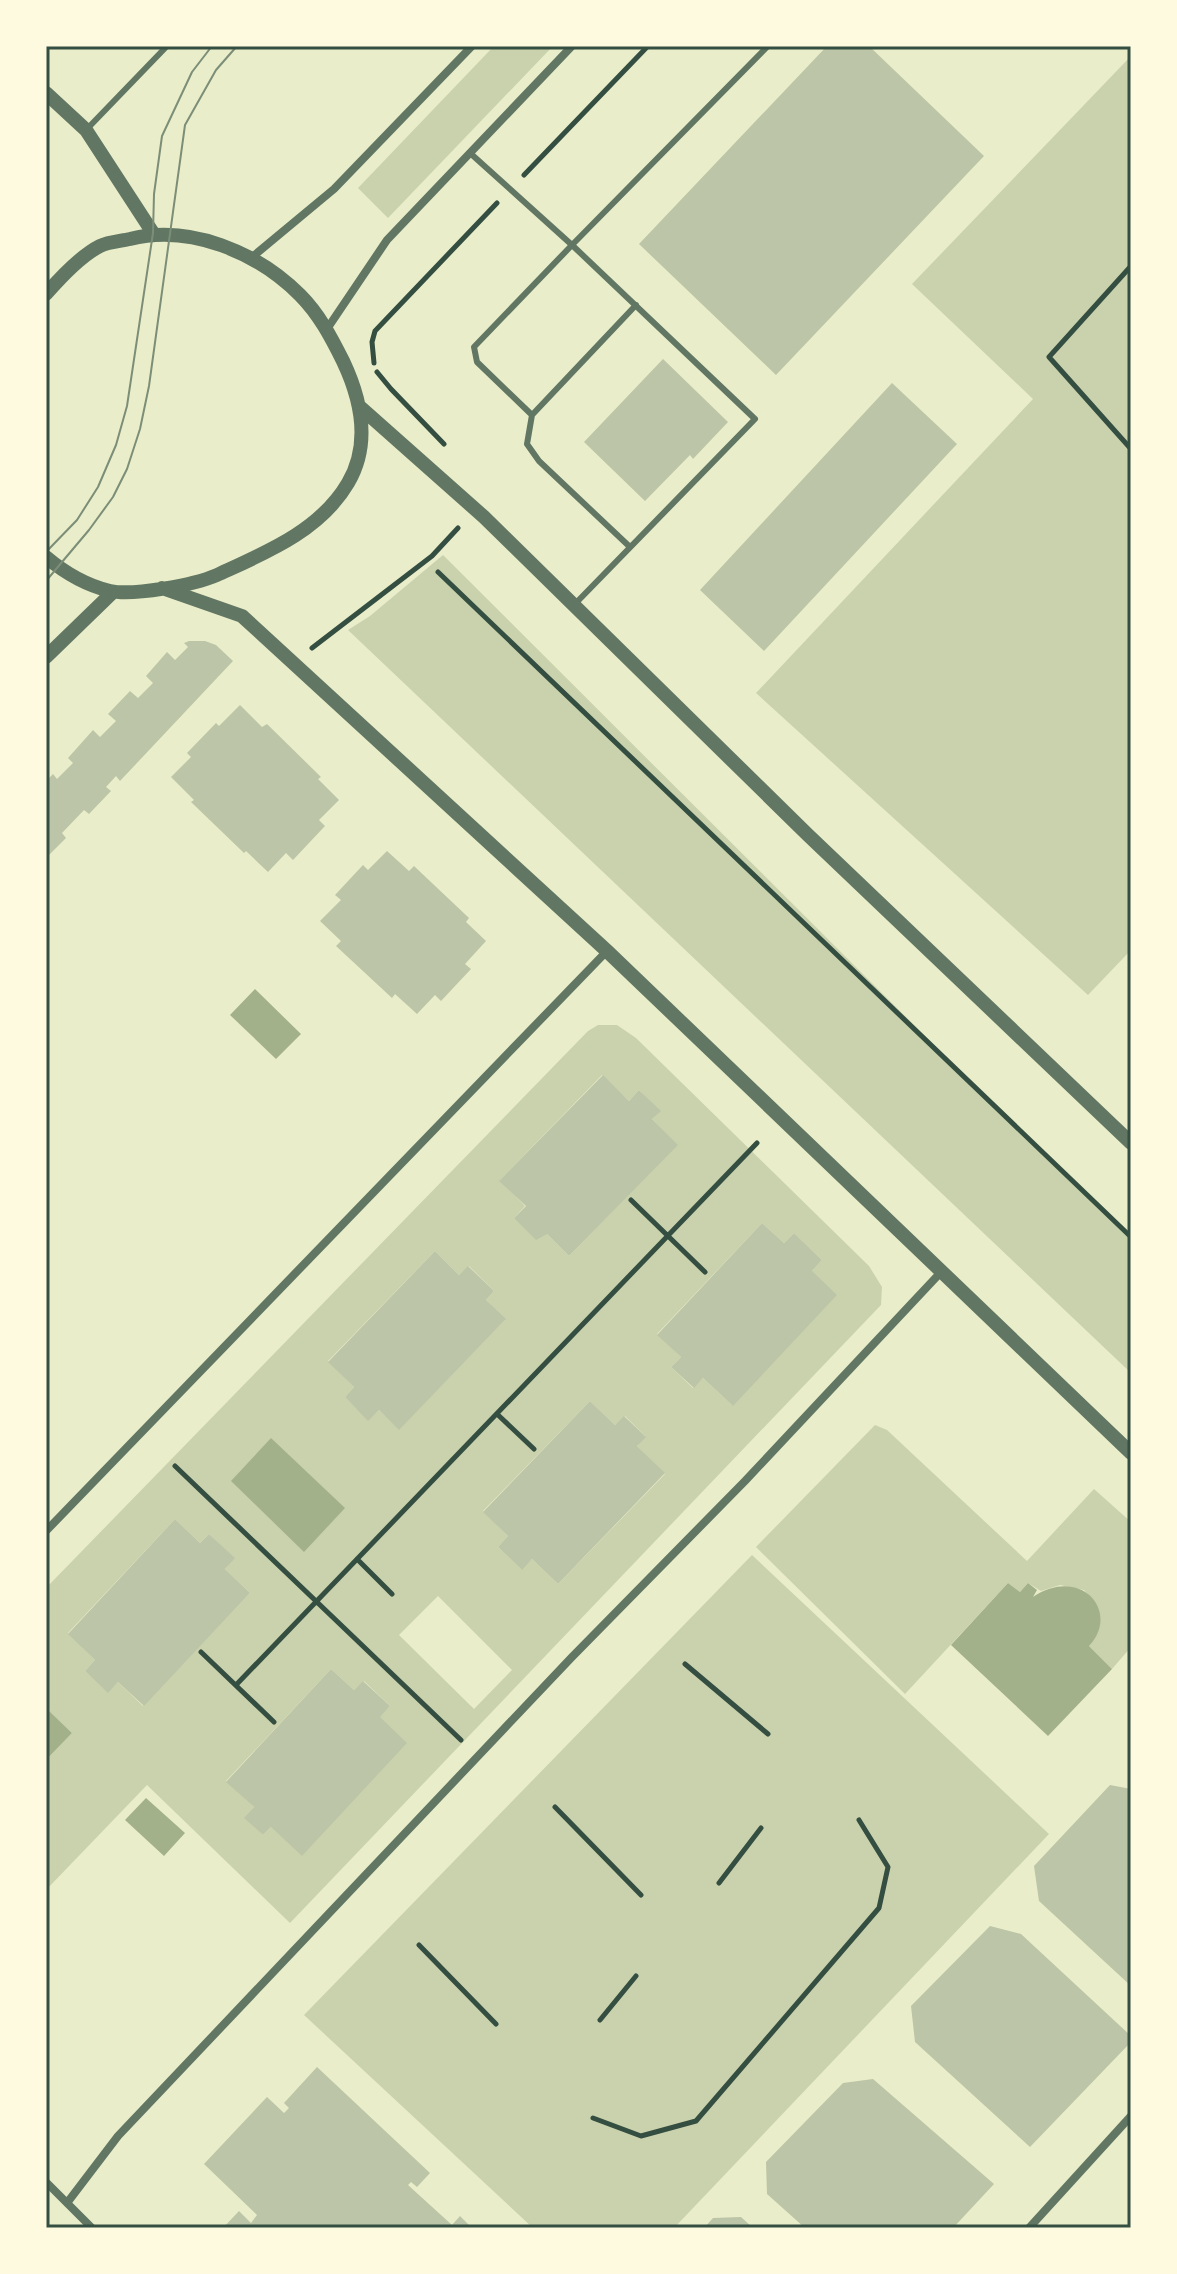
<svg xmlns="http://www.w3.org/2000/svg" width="1177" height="2274" viewBox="0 0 1177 2274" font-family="'PT Sans Narrow',sans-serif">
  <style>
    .green { fill: #cad2ad; fill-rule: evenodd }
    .water { fill: #a3b18a }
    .building { fill: #bcc5a7 }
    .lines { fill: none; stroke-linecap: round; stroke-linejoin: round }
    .path { stroke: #344e41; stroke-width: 5 }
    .service { stroke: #617663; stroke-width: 6 }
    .minor { stroke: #617663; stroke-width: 8 }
    .tertiary { stroke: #617663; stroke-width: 14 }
    .tram { stroke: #7c8e77; stroke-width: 2 }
    .neatline { fill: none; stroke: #344e41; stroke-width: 3 }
  </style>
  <rect width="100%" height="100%" fill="#e9edc9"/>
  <!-- green -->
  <path class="green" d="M 494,46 L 553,46 L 388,218 L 358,188 Z
    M 1131,56 L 1131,950 L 1088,995 L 756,693 L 1033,399 L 912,284 Z
    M 443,555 L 946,1057 L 1131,1236 L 1131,1373 L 348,630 L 370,616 Z
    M 598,1025 L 617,1025 L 636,1038 L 869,1266 L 882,1287 L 881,1305 L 290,1923 L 147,1785 L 46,1890 L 46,1760 L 72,1733 L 46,1708 L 46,1588 L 588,1031 ZM 602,1075 L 629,1101 L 639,1090 L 660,1111 L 652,1119 L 677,1145 L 569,1256 L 547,1234 L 514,1218 L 525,1206 L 500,1180 ZM 762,1223 L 784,1243 L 794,1233 L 822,1260 L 812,1271 L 732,1405 L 703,1378 L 693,1388 L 671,1367 L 681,1357 L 657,1334 ZM 435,1251 L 459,1275 L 469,1266 L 494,1291 L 486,1300 L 505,1320 L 399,1429 L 379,1410 L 368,1420 L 345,1397 L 354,1387 L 328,1361 ZM 590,1401 L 615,1425 L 625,1416 L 645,1436 L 637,1446 L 665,1474 L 558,1584 L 532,1559 L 521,1569 L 498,1547 L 508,1536 L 483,1511 ZM 175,1519 L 200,1543 L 209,1534 L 234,1558 L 225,1569 L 250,1593 L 143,1706 L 118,1682 L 108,1692 L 85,1671 L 95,1660 L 68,1633 ZM 438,1596 L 512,1670 L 474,1709 L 399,1635 ZM 331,1669 L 354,1690 L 364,1681 L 390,1706 L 263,1835 L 245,1818 L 254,1807 L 226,1781 Z
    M 875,1425 L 887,1430 L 1027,1561 L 1094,1489 L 1131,1522 L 1131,1647 L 1112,1669 L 1089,1646 L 1097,1606 L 1084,1590 L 1060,1585 L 1041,1591 L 1028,1583 L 1020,1592 L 1008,1583 L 905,1694 L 756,1547 Z
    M 752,1555 L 1049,1834 L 674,2228 L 533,2228 L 304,2015 Z"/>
  <!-- water -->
  <path class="water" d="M 255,989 L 301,1034 L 276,1059 L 230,1015 Z
    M 271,1438 L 345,1508 L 304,1552 L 231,1481 Z
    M 1008,1583 L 1020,1592 L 1028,1583 L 1037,1590 L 1033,1597 C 1081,1565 1121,1612 1089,1646 L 1112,1669 L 1048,1736 L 951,1645 Z
    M 46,1708 L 72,1733 L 46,1760 Z
    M 146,1798 L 185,1833 L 164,1856 L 125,1820 Z"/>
  <!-- building -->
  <path class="building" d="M 827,46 L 869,46 L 984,156 L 776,375 L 639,244 Z
    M 663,359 L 728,422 L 693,459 L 690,455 L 645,501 L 584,442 Z
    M 892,383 L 957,444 L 764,651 L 700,590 Z
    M 189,641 L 205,641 L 216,645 L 233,661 L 120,781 L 116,776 L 106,787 L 111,791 L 89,814 L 84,810 L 62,833 L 66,838 L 46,858 L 46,781 L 53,774 L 57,779 L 73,763 L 68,758 L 93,730 L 100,737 L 116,721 L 108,714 L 130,691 L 138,698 L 153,683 L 146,676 L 167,652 L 175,660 L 188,647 L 184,643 Z
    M 240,705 L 262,727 L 267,724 L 321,777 L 318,779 L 339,800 L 319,820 L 325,826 L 293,860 L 286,853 L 268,872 L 246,851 L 244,853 L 191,802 L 194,800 L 171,777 L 191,757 L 187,753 L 216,723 L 219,726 Z
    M 387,851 L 409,871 L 414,866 L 469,918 L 466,922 L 486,941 L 465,964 L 471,969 L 441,1001 L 435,995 L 417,1014 L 395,994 L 392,998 L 336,946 L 341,941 L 320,921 L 341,900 L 335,895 L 363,865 L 368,870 Z
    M 603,1075 L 629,1101 L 639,1090 L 661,1111 L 652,1119 L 678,1145 L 569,1256 L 547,1234 L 536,1240 L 514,1218 L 526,1206 L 499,1181 Z
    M 762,1223 L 784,1243 L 794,1233 L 822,1260 L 812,1271 L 837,1295 L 733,1406 L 703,1378 L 694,1388 L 671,1367 L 681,1357 L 657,1335 Z
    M 435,1251 L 459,1275 L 468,1266 L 494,1291 L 486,1300 L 506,1319 L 399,1430 L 379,1410 L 368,1421 L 345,1397 L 354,1387 L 328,1362 Z
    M 590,1401 L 615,1425 L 624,1416 L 646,1437 L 637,1446 L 665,1473 L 558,1584 L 532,1559 L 522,1570 L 498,1547 L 508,1536 L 483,1512 Z
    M 175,1519 L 200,1543 L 209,1534 L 235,1558 L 225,1569 L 250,1593 L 144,1706 L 118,1682 L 108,1693 L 85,1671 L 95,1660 L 68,1634 Z
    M 331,1669 L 354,1690 L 363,1681 L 390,1706 L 380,1717 L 407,1743 L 302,1856 L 271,1827 L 263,1835 L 244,1818 L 254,1807 L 226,1782 Z
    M 1110,1785 L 1131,1789 L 1131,1986 L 1039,1901 L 1034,1866 Z
    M 990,1926 L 1021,1934 L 1131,2036 L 1131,2042 L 1030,2147 L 915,2042 L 911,2006 Z
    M 317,2067 L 430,2173 L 417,2187 L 411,2182 L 408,2185 L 452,2225 L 460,2216 L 472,2228 L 223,2228 L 239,2211 L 251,2223 L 257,2215 L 204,2164 L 267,2097 L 284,2113 L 289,2108 L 284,2103 Z
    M 873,2079 L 994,2184 L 953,2228 L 805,2228 L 767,2194 L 766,2162 L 843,2083 Z
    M 741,2217 L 753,2228 L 704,2228 L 713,2218 Z"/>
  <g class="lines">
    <!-- path -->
    <path class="path" d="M 524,175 L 648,46
      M 1131,266 L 1049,357 L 1131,449
      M 374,363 L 372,342 L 375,331 L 497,203
      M 377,372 L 391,389 L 444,444
      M 438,572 L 1131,1237
      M 312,648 L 432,556 L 458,528
      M 631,1200 L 705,1272
      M 497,1414 L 534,1449
      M 175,1466 L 461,1740
      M 357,1559 L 392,1594
      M 201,1652 L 274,1722
      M 685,1664 L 768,1734
      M 236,1685 L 757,1143
      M 555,1807 L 641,1895
      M 719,1883 L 761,1828
      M 419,1945 L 496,2024
      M 600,2020 L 636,1976
      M 593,2118 L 641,2136 L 696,2121 L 879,1908 L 888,1867 L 859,1820"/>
    <!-- service -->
    <path class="service" d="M 86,130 L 167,46
      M 470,153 L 572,245 L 474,347 L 477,362 L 532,415 L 636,305
      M 532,415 L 527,444 L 539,461 L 630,547
      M 574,605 L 755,419 L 572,245 L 768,46"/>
    <!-- minor -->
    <path class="minor" d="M 251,258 L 334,189 L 472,46
      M 327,329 L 387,240 L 572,46
      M 46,1531 L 607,951
      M 46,2182 L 92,2228
      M 67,2203 L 118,2136 L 572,1657 L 745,1481 L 942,1271
      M 1029,2228 L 1131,2116"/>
    <!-- tertiary -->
    <path class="tertiary" d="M 46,93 L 86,130 L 153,233
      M 46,294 C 60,278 80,256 100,246 C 108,242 121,241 130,239 C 190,224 257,252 300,295 C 319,314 331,337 343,361 C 361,399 371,444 348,483 C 320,531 265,553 217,575 C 194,585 133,596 110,591 C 85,585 65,573 46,557
      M 360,407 L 484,517 L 808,835 L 1131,1143
      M 162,588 L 242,616 L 607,951 L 1131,1453
      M 46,657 L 113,592"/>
    <!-- tram -->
    <path class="tram" d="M 46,552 L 77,520 L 98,487 L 116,445 L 127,406 L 153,233 L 154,194 L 162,136 L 192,72 L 212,46
      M 46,581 L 89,530 L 113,497 L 127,469 L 140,429 L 149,386 L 185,125 L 216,70 L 237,46"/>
  </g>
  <!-- border -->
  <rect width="1177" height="2274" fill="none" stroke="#fefae0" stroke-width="96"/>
  <rect x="48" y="48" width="1081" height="2178" class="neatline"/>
</svg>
